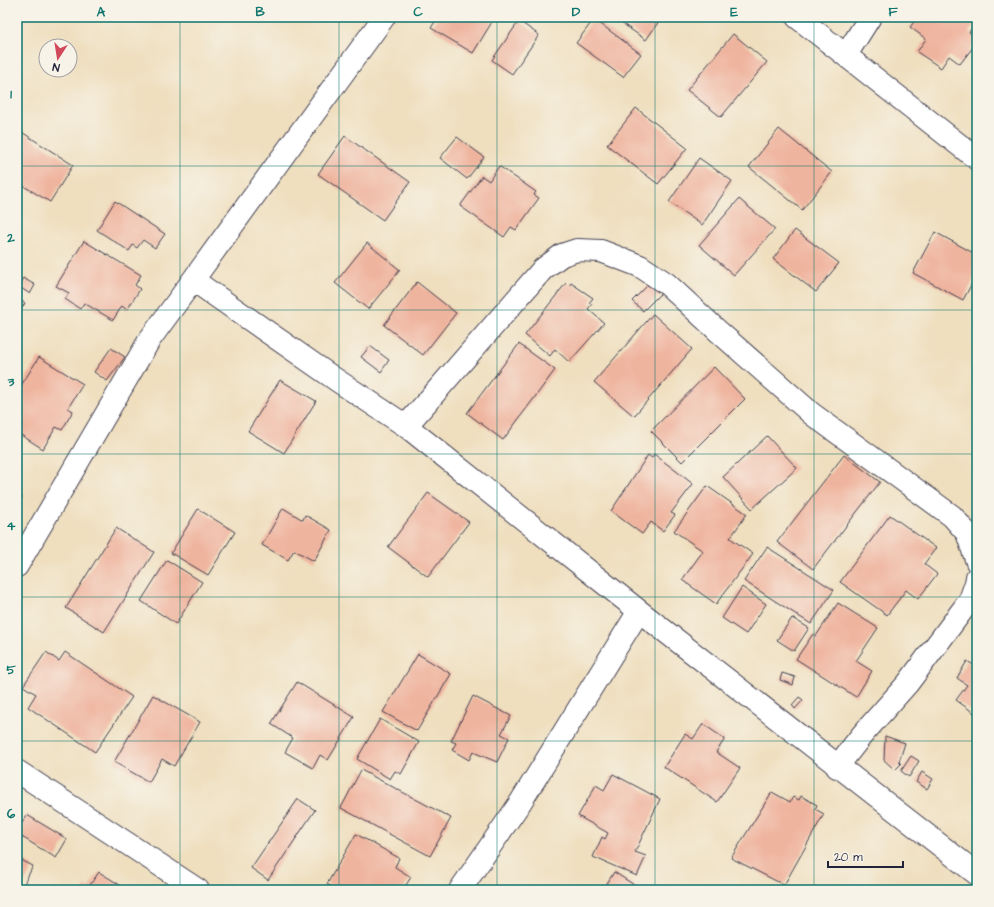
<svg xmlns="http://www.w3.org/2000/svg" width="994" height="907" viewBox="0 0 994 907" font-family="'Architects Daughter',sans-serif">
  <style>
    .building { fill: #efb49e }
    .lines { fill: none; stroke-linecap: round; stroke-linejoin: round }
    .street-casing { stroke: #413e4f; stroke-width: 24 }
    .street { stroke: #fff; stroke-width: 22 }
    .grid { fill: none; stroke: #0f766e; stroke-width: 1; stroke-opacity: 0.55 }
    .neatline { fill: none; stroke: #0f766e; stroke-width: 1.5 }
    .grid-label { font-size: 13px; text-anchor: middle; font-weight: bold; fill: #0f766e }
  </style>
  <rect width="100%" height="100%" fill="#f7f3e8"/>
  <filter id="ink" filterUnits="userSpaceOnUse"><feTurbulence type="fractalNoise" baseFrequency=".025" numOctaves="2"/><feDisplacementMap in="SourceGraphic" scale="8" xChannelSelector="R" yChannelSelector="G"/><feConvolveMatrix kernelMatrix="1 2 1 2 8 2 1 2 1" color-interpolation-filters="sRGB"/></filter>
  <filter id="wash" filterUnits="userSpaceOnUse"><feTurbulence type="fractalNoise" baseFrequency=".012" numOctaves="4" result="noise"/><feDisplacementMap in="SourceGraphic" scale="16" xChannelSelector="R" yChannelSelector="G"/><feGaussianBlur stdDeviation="0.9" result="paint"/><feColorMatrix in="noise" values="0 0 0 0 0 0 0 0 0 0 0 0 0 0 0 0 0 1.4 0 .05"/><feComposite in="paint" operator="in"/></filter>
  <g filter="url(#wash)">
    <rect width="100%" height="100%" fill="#efdfbf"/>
    <g id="blocks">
      <!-- building -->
      <path class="building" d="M 438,17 L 495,17 L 473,53 L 431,28 Z
        M 613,17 L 662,17 L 646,40 Z
        M 918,17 L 977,17 L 977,21 L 969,32 L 977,37 L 977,42 L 960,64 L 949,56 L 941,68 L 917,52 L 926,39 L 910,27 Z
        M 594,19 L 641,54 L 623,77 L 576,43 Z
        M 519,21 L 539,35 L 512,74 L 492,60 Z
        M 733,34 L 767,62 L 721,117 L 687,90 Z
        M 636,108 L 687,148 L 658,184 L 607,145 Z
        M 17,129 L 73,165 L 50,202 L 17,182 Z
        M 779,129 L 832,172 L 802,210 L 749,167 Z
        M 345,136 L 410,182 L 383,220 L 318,174 Z
        M 457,137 L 484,157 L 467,179 L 440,158 Z
        M 699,158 L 732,181 L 702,225 L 669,202 Z
        M 499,166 L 536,192 L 534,195 L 539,198 L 516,230 L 511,227 L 504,237 L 460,206 L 482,176 L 489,181 Z
        M 739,199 L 775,229 L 734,275 L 699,245 Z
        M 115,201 L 165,234 L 155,248 L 143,240 L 137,248 L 133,245 L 129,251 L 97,230 Z
        M 795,230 L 839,263 L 816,292 L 773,259 Z
        M 935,232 L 977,255 L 977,274 L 963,300 L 913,273 Z
        M 84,241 L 141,275 L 135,285 L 140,289 L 127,310 L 122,306 L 113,320 L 84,303 L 80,309 L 65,299 L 69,293 L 56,286 Z
        M 367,243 L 400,270 L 368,309 L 335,283 Z
        M 23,278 L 35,285 L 30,294 L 18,286 Z
        M 417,282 L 456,313 L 423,355 L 384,325 Z
        M 566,283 L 569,286 L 571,283 L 593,298 L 589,303 L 592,304 L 588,309 L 604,323 L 569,362 L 555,349 L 550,356 L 525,335 Z
        M 650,283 L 661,293 L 643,311 L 632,301 Z
        M 17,298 L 25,303 L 17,316 Z
        M 653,314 L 692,349 L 634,416 L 594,382 Z
        M 519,344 L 555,370 L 503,440 L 467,413 Z
        M 370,346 L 389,360 L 381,372 L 361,357 Z
        M 111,348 L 125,357 L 107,381 L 94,372 Z
        M 39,357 L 83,384 L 68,408 L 73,411 L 62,430 L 56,427 L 43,449 L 21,435 L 17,441 L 17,392 Z
        M 714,367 L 745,399 L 682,462 L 651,431 Z
        M 280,380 L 316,401 L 284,453 L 248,431 Z
        M 767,436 L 797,468 L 752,509 L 723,477 Z
        M 654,454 L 693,484 L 671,513 L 675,515 L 663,531 L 651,522 L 642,534 L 611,511 L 648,455 L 652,458 Z
        M 844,455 L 880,482 L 813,569 L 777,542 Z
        M 707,486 L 747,514 L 730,538 L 753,554 L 716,604 L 682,580 L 703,551 L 674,531 Z
        M 17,493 L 22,497 L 17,506 Z
        M 428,493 L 469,522 L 428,577 L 388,547 Z
        M 283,508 L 303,520 L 305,515 L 331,530 L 314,561 L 294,550 L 288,560 L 262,545 Z
        M 198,509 L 235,532 L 208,575 L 171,553 Z
        M 890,515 L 936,548 L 924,564 L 937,574 L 918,599 L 906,590 L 887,615 L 840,582 Z
        M 116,528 L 154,552 L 104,632 L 66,608 Z
        M 767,547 L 834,590 L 811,624 L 744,581 Z
        M 167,560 L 202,582 L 176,624 L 141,601 Z
        M 742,587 L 766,604 L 746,634 L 722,618 Z
        M 838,603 L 878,628 L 856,661 L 872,671 L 856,697 L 796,659 L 813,634 L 816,636 Z
        M 792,618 L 809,628 L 794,651 L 777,640 Z
        M 46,652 L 59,661 L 65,652 L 132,697 L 95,752 L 28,707 L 36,694 L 23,686 Z
        M 418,654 L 451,674 L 417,731 L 383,712 Z
        M 967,661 L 977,667 L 977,715 L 956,700 L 967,685 L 957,678 Z
        M 782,673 L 795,677 L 793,685 L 780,680 Z
        M 297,682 L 354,717 L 328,760 L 320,755 L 313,768 L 285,752 L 293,738 L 271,724 Z
        M 153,695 L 200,722 L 174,766 L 162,759 L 149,782 L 114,762 Z
        M 473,696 L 511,716 L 501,734 L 509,738 L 497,762 L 473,752 L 469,760 L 452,750 L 456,743 L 451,741 Z
        M 799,697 L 803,700 L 795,709 L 792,705 Z
        M 380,719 L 419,742 L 401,774 L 395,771 L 390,779 L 357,759 Z
        M 703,724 L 725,739 L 716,752 L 740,768 L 717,802 L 664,767 L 685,734 L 693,739 Z
        M 885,736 L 905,743 L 899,762 L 901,764 L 895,770 L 884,760 Z
        M 911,756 L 919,761 L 909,777 L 901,771 Z
        M 361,770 L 451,818 L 430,856 L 341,808 Z
        M 922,772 L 933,779 L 927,789 L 916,782 Z
        M 613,774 L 660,799 L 635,852 L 646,856 L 637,876 L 593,857 L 602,837 L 605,839 L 608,833 L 578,816 L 596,785 L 604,790 Z
        M 772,792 L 790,802 L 793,797 L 799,800 L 801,796 L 817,805 L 815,809 L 824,814 L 784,885 L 731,858 Z
        M 298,799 L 315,810 L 268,880 L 251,868 Z
        M 27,815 L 67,839 L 56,858 L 17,834 L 17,831 Z
        M 356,834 L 399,858 L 395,867 L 411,877 L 403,890 L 337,890 L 327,884 Z
        M 17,858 L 33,866 L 21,890 L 17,890 Z
        M 99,872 L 120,885 L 117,890 L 83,890 L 85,886 L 88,888 Z
        M 614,872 L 642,890 L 603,890 Z"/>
    </g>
  </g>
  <g filter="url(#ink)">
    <use href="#blocks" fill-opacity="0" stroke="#413e4f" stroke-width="1"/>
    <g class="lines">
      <defs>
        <path id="street" d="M 797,17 L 977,159
          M 846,55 L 870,17
          M 193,280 L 384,17
          M 406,426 L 543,269 L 562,255 L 577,250 L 601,251 L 640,266 L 667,284 L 719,332 L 812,414 L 952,516 L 967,533 L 977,562
          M 17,566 L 150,339 L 193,280 L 335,379 L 406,426 L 639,611 L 977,874
          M 837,767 L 862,735 L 908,683 L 970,600 L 976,583 L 977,577
          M 17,771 L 198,890
          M 460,890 L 520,803 L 639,611"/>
      </defs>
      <!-- street casing -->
      <use href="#street" class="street-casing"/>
      <!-- street -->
      <use href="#street" class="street"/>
    </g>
  </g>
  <!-- grid -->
  <path class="grid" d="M 180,17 L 180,890M 339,17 L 339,890M 497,17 L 497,890M 655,17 L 655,890M 814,17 L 814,890M 17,166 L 977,166M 17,310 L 977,310M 17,454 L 977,454M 17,597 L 977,597M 17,741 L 977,741"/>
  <!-- margin -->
  <rect width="994" height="907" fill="none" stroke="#f7f3e8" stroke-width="44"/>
  <!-- north arrow -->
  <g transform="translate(58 58) rotate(192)"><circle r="19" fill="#f7f3e8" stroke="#a29fa3"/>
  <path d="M0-3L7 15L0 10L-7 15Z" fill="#d1495b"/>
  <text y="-6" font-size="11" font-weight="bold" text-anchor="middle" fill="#22223b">N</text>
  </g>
  <!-- scale -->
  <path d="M828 861v6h75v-6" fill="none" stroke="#22223b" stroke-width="2"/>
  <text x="834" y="861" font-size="12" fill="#22223b" stroke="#f7f3e8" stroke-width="3" paint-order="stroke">20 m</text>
  <rect x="22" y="22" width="950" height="863" class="neatline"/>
  <g class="grid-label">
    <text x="101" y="16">A</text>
    <text x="260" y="16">B</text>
    <text x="418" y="16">C</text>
    <text x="576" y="16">D</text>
    <text x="734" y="16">E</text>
    <text x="893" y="16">F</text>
    <text x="11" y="98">1</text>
    <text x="11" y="242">2</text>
    <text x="11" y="386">3</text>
    <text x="11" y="530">4</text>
    <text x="11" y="674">5</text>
    <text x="11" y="818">6</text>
  </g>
</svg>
